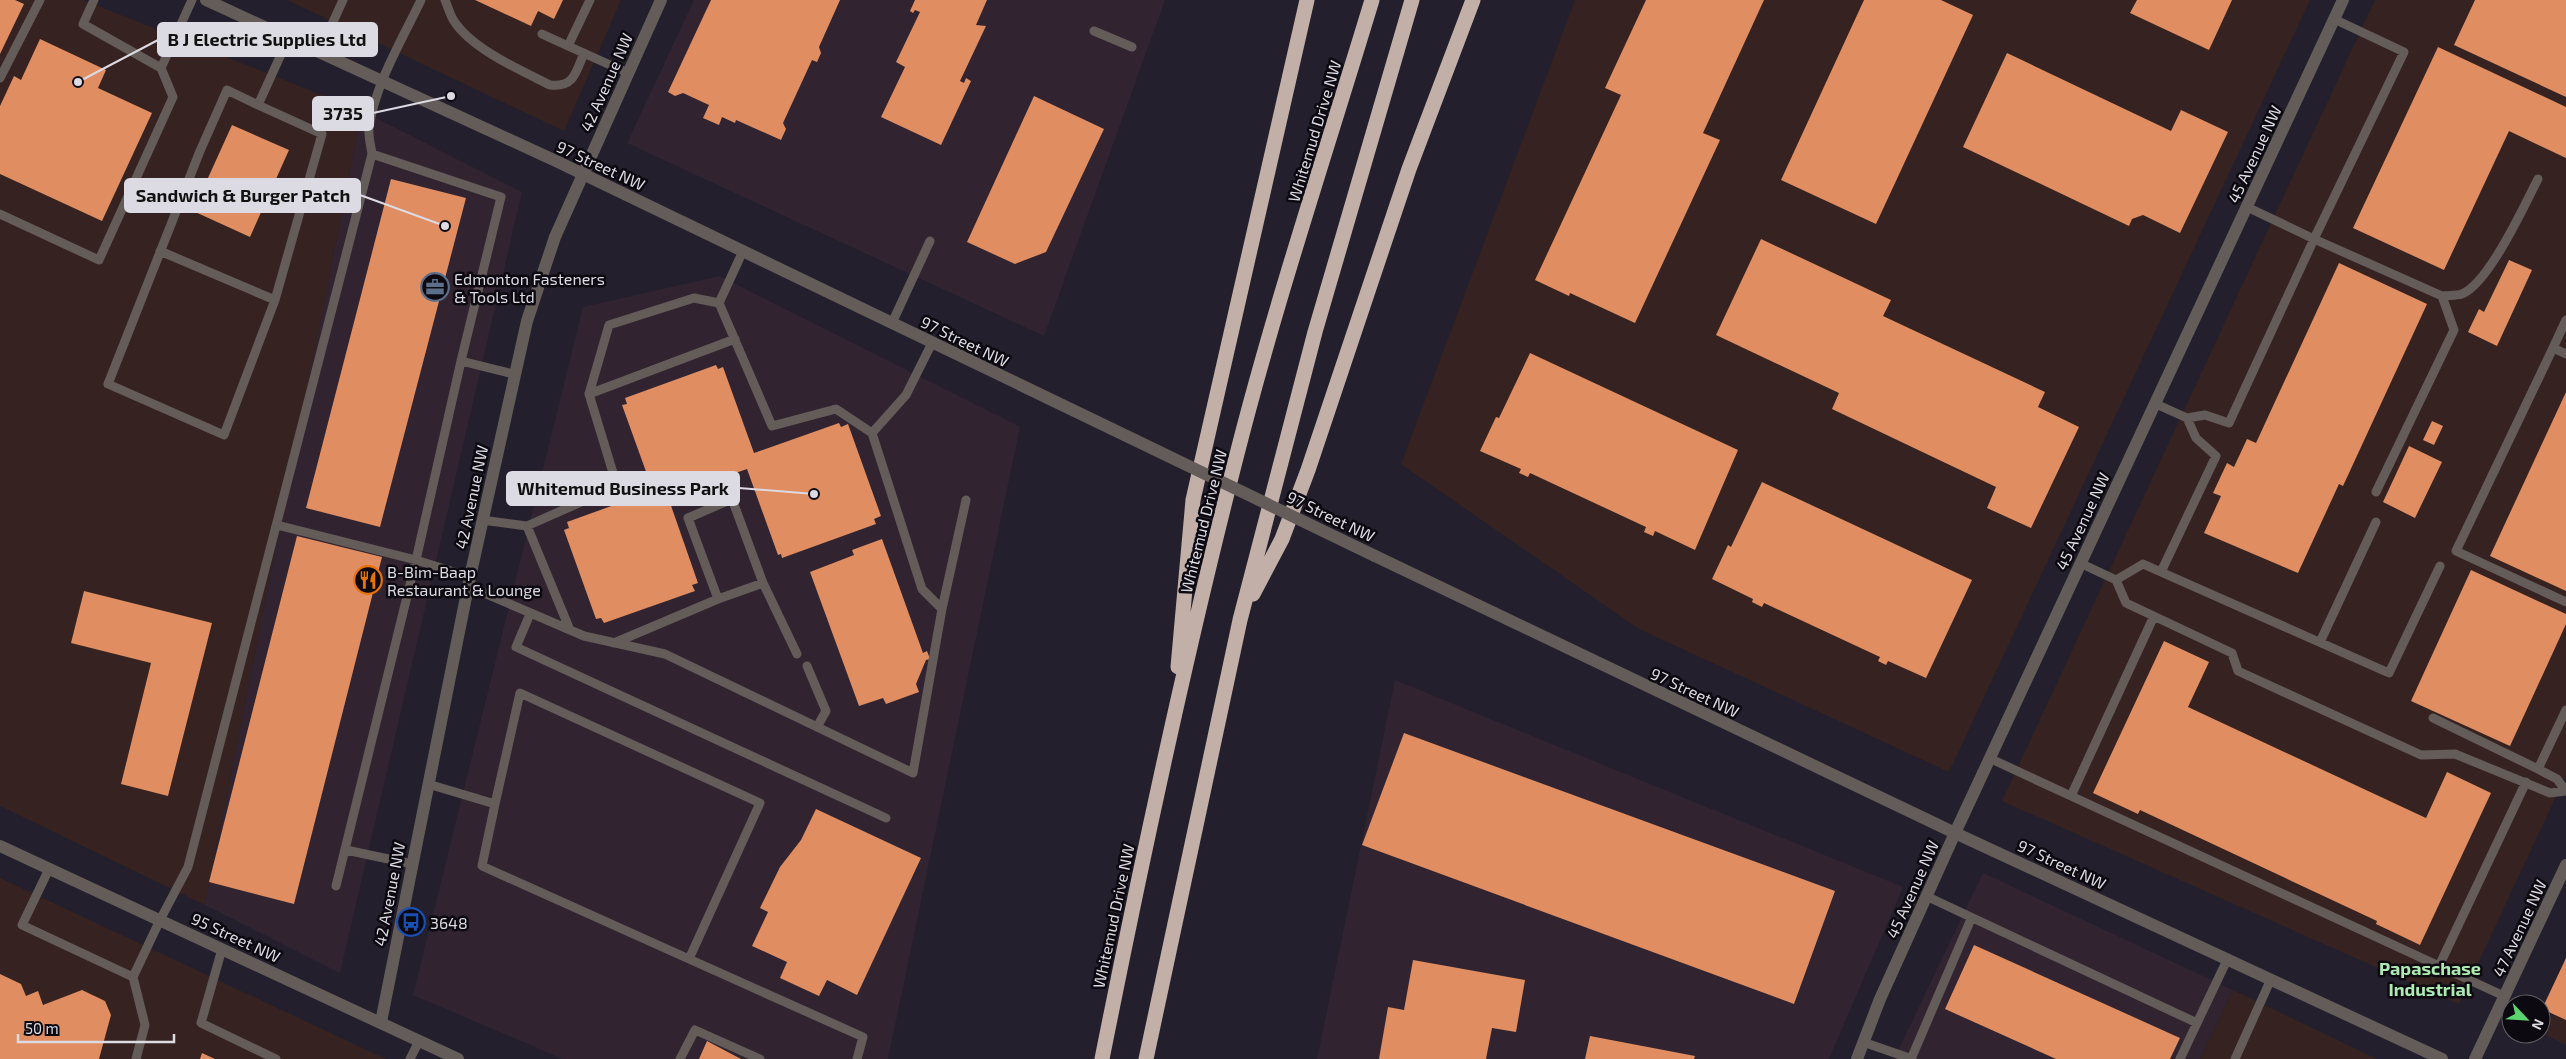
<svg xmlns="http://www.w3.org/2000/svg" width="2566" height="1059" viewBox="0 0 2566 1059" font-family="'Exo 2',sans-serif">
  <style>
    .commercial { fill: #312430 }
    .industrial { fill: #362321 }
    .building { fill: #df8d61 }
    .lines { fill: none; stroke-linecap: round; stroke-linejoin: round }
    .service { stroke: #645c59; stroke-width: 9 }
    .minor { stroke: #645c59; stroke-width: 12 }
    .tertiary { stroke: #645c59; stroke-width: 12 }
    .motorway { stroke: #c2afa7; stroke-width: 15 }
    .tertiary-bridge { stroke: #645c59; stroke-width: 12 }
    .labels { text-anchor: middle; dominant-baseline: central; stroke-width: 5; stroke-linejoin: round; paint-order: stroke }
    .street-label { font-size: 16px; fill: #dcdae3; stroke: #0c0a10 }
    .poi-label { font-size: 16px; fill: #dcdae3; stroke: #0c0a10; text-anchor: start }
    .neighbourhood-label { font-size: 18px; font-weight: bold; fill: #aceab1; stroke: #0c0a10 }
    .leader { fill: none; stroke: #dcdae3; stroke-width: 2 }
    .callout-dot { fill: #dcdae3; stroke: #0c0a10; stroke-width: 2 }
    .callout { fill: #dcdae3; stroke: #dcdae3; stroke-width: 2 }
    .callout-label { font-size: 18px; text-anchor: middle; font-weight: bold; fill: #111 }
  </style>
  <rect width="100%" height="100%" fill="#231f2c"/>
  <!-- commercial -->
  <path class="commercial" d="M 694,0 L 1165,0 L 1044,336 L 627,143 Z
    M 362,111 L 522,192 L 340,973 L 205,905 Z
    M 720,276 L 1020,427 L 888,1059 L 563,1059 L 413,995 L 583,307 Z
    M 1395,680 L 1903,887 L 1829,1059 L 1317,1059 Z
    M 1983,873 L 2233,990 L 2200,1059 L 1894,1059 Z"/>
  <!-- industrial -->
  <path class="industrial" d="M 0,0 L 83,0 L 362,111 L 205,905 L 0,806 Z
    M 287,0 L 621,0 L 564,131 Z
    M 1575,0 L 2310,0 L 1949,772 L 1639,629 L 1401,464 Z
    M 2375,0 L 2566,0 L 2566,775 L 2459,1004 L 2002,801 Z
    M 0,878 L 386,1059 L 0,1059 Z
    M 2566,985 L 2566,1045 L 2544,1034 Z
    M 2233,990 L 2377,1059 L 2200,1059 Z"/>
  <!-- building -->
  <path class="building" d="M 0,0 L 15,0 L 24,4 L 0,54 Z
    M 475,0 L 563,0 L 554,19 L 538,11 L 531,26 Z
    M 711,0 L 840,0 L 819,47 L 821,53 L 817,62 L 812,60 L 783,123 L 786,129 L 781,140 L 736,120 L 735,123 L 722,117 L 719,125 L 703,118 L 709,105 L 683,93 L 675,96 L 668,92 Z
    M 915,0 L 987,0 L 976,25 L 986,26 L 960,81 L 964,83 L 966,78 L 971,81 L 941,145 L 881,117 L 905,67 L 896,62 L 920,12 L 915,10 L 913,13 L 910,11 Z
    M 1646,0 L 1764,0 L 1703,133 L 1720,140 L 1635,323 L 1570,293 L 1569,296 L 1535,280 L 1621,95 L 1605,88 Z
    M 1864,0 L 1941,0 L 1973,15 L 1876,224 L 1781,180 Z
    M 2137,0 L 2232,0 L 2209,50 L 2130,13 Z
    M 2475,0 L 2566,0 L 2566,97 L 2454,45 Z
    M 40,39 L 106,70 L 98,88 L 152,113 L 102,221 L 0,174 L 0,106 L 14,76 L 21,80 Z
    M 2438,47 L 2566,107 L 2566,158 L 2509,131 L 2444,270 L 2353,228 Z
    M 2007,53 L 2171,131 L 2181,110 L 2228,132 L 2180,233 L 2143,215 L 2132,219 L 2129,226 L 1963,147 Z
    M 1034,96 L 1104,129 L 1046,252 L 1015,264 L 967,242 Z
    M 232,125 L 289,150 L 250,237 L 193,211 Z
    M 391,179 L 466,198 L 380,527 L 306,508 Z
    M 1761,239 L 1891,300 L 1883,316 L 2045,392 L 2038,407 L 2079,427 L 2031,528 L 1987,508 L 1996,487 L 1832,409 L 1839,393 L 1716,335 Z
    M 2509,260 L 2532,270 L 2497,346 L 2468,332 L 2479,309 L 2484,312 Z
    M 2339,263 L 2427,304 L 2343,486 L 2339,484 L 2298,573 L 2204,533 L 2221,496 L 2213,493 L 2227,463 L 2234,467 L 2247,439 L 2256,443 Z
    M 1530,353 L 1738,450 L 1695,550 L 1655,531 L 1653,536 L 1644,532 L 1646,527 L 1530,473 L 1528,477 L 1519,473 L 1521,469 L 1480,451 L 1496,417 L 1499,418 Z
    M 716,365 L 718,369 L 723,367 L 754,453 L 839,423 L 841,427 L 848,424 L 881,516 L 874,519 L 876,524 L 782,558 L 781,554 L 778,555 L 747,469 L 668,497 L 698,583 L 692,585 L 695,591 L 604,623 L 601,618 L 596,619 L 564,530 L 569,528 L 567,522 L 653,491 L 622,405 L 627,404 L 625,398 Z
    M 2566,392 L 2566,591 L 2490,556 Z
    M 2432,421 L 2443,426 L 2434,445 L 2423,440 Z
    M 2409,446 L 2442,462 L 2415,518 L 2383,502 Z
    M 1762,482 L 1972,580 L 1926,678 L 1888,661 L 1886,665 L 1878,661 L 1880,657 L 1764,603 L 1762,607 L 1752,602 L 1753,599 L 1712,579 L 1728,545 L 1731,547 Z
    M 297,536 L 382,557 L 294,904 L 209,882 Z
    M 882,539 L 923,653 L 927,651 L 930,659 L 926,660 L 916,684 L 919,692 L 886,704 L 883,698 L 859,706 L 810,572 L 854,555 L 852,550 Z
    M 2471,570 L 2566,614 L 2566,624 L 2510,746 L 2411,701 Z
    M 84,591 L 212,623 L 168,796 L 121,784 L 151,663 L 71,643 Z
    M 2164,641 L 2209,662 L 2188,707 L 2426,818 L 2447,772 L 2491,793 L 2420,945 L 2376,924 L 2377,921 L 2140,810 L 2138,814 L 2093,793 Z
    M 1404,733 L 1835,891 L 1794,1004 L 1362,845 Z
    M 816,809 L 921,858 L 857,995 L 827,980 L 819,996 L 780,978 L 787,962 L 752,946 L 768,912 L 760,908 L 780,867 L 801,840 Z
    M 1974,945 L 2180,1038 L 2170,1059 L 2056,1059 L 1945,1009 Z
    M 2566,958 L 2566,1020 L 2542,1009 Z
    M 1413,960 L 1525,980 L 1516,1032 L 1492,1028 L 1486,1059 L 1379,1059 L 1388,1007 L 1404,1010 Z
    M 0,974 L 21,984 L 26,996 L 38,991 L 43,1005 L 82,990 L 105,1001 L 111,1015 L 99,1059 L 0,1059 Z
    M 1590,1036 L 1695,1056 L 1694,1059 L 1585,1059 Z
    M 707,1041 L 741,1059 L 699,1059 Z
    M 202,1053 L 215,1059 L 200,1059 Z"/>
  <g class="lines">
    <!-- service -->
    <path class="service" d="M 94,0 L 83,24 L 161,68 L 192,0
      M 445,0 C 448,7 450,15 454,21 C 472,49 520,70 550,85 C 574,88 576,72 584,53
      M 590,0 L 568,46 L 628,73
      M 2334,19 L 2404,52 L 2314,239 L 2442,296 C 2448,295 2456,296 2462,294 C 2489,283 2524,206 2538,179
      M 1094,31 L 1132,47
      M 542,34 L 568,46
      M 319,53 L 343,0
      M 0,78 L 40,0
      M 258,105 L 227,90 L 200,151 L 108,384 L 224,435 L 275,300 L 322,134 L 258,105 L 288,39
      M 372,154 C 371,146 368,136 369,128 C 375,84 402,40 421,0
      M 0,214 L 99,260 L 173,97 L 161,68
      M 160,251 L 275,300
      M 743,251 L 719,303 L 772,426 L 836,409 L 872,433 L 906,395 L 932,343
      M 2566,320 L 2553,348 L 2566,354
      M 892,323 L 930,241
      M 2553,348 L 2456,551 L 2566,602
      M 589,394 L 609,325 L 694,298 L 719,303
      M 2156,404 L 2187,418 L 2205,415 L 2229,423 L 2314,239 L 2247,207
      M 872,433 L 922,589 L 942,609
      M 2376,492 L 2454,330 L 2442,296
      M 482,520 L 527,526 L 617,486 L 589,394 L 735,339
      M 277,525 L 416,560 L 470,577
      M 527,526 L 570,630
      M 2080,563 L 2116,580 L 2126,603 L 2232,653 L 2238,671 L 2421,755 L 2455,754 L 2550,793 L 2566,791
      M 2161,572 L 2389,673 L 2440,566
      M 2116,580 L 2143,564 L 2161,572 L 2216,456 L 2196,438 L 2187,418
      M 468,586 L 584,636 L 665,654 L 913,773 L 942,609 L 966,500
      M 718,599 L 688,518 L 732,499 L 763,583
      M 530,614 L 516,647 L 886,818
      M 2320,642 L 2376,522
      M 614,643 L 718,599 L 763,583 L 797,654
      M 807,666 L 826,711 L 817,727
      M 2433,718 L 2538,769
      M 1989,758 L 2071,796 L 2154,616
      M 428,784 L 495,804 L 482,866 L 689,959 L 760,803 L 520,693 L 495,804
      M 2566,791 L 2557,779 L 2538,769 L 2566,710
      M 2071,796 L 2504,996
      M 346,850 L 412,864
      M 49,869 L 22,925 L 133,977
      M 336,886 L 416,560 L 461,361
      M 1926,896 L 2197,1023 L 2180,1059
      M 222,949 L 201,1023 L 276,1059
      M 689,959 L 863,1037 L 857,1059
      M 2439,966 L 2526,782
      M 2197,1023 L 2228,958
      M 1863,1042 L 1912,1059
      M 136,1059 L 145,1025 L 133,977 L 160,920 L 188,867 L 372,154 L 501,197 L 461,361 L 514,374
      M 410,1059 L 419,1041
      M 680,1059 L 695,1030 L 760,1059
      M 1911,1059 L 1971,919
      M 2235,1059 L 2271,979"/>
    <!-- minor -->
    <path class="minor" d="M 0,846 L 458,1059
      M 381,1022 L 470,577 L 527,321 L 555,237 L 661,0
      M 1857,1059 L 1880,999 L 1955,833 L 2343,0
      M 2475,1059 L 2566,865"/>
    <!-- tertiary -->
    <path class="tertiary" d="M 206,0 L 556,161 L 1112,429
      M 1375,556 L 1955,833 L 2442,1059"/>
    <!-- motorway -->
    <path class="motorway" d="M 1253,594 L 1282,539 L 1308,470 L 1409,169 L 1473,0
      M 1178,667 L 1193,500 L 1307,0
      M 1102,1059 C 1142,858 1185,657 1236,458 C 1275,304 1326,152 1372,0
      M 1146,1059 L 1240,620 L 1315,332 L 1412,0"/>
    <!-- tertiary-bridge -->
    <path class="tertiary-bridge" d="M 1112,429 L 1375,556"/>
  </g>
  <!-- icons -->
  <defs>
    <symbol id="office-ring" viewBox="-11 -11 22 22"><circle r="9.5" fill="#0c0a10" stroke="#5c6f8a" stroke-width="1.5"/><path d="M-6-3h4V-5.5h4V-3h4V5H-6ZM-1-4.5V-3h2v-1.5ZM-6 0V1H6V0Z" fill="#5c6f8a"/></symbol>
    <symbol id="restaurant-ring" viewBox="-11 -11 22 22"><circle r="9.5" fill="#0c0a10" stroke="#e8710a" stroke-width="1.5"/><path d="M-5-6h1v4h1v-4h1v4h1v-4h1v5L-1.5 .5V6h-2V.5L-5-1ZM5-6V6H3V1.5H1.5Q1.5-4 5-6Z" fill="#e8710a"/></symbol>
    <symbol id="bus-ring" viewBox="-11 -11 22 22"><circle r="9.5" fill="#0c0a10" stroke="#1a4fb4" stroke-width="1.5"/><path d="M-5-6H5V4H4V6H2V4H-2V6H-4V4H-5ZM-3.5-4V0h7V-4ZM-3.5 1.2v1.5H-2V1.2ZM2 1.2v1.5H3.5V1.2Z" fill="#1a4fb4"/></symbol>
  </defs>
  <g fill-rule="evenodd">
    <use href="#office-ring" x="419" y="271" width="32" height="32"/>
    <use href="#restaurant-ring" x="352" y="564" width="32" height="32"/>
    <use href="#bus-ring" x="395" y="906" width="32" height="32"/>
  </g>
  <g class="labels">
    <!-- street labels -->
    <g class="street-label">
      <text transform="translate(606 82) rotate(-66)">42 Avenue NW</text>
      <text transform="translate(1314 131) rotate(-73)">Whitemud Drive NW</text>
      <text transform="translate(2254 154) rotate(-65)">45 Avenue NW</text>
      <text transform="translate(601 165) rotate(25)">97 Street NW</text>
      <text transform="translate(965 341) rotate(26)">97 Street NW</text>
      <text transform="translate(471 497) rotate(-78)">42 Avenue NW</text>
      <text transform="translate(1331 516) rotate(26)">97 Street NW</text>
      <text transform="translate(1203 521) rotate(-76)">Whitemud Drive NW</text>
      <text transform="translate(2082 521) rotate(-65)">45 Avenue NW</text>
      <text transform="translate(1695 692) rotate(25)">97 Street NW</text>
      <text transform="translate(2062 864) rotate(25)">97 Street NW</text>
      <text transform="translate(1912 889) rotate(-66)">45 Avenue NW</text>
      <text transform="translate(389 894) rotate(-79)">42 Avenue NW</text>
      <text transform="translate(1113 916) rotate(-78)">Whitemud Drive NW</text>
      <text transform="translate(2519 928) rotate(-65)">47 Avenue NW</text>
      <text transform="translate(236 937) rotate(25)">95 Street NW</text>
    </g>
    <!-- poi labels -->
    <g class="poi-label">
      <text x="454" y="278">Edmonton Fasteners<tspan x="454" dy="18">&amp; Tools Ltd</tspan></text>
      <text x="387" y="571">B-Bim-Baap<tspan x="387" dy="18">Restaurant &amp; Lounge</tspan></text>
      <text x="430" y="922">3648</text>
    </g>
    <!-- neighbourhood labels -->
    <g class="neighbourhood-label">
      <text x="2430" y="968">Papaschase<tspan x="2430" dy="21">Industrial</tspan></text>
    </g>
  </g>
  <!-- callouts -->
  <path class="leader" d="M78 82L158 40M451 96L373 113M445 226L360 195M814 494L739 488"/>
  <g class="callout-dot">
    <circle cx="78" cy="82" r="5"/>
    <circle cx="451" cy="96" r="5"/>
    <circle cx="445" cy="226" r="5"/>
    <circle cx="814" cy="494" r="5"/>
  </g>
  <g class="callout">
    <rect x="158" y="23" width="219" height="33" rx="5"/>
    <rect x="313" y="97" width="60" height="33" rx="5"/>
    <rect x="125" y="179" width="235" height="33" rx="5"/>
    <rect x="507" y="472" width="232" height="33" rx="5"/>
  </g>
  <g class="callout-label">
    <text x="267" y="46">B J Electric Supplies Ltd</text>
    <text x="343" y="120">3735</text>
    <text x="243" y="202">Sandwich &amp; Burger Patch</text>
    <text x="623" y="495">Whitemud Business Park</text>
  </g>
  <!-- north arrow -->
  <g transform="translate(2526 1019) rotate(115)"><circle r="24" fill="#0c0a10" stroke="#5f5d64"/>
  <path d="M0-4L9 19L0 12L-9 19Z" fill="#5ad56e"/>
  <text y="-8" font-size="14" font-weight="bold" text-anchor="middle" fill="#dcdae3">N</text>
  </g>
  <!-- scale -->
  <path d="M18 1034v8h156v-8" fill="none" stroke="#dcdae3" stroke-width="2.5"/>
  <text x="25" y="1034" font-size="15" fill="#dcdae3" stroke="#0c0a10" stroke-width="4" paint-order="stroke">50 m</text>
</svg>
